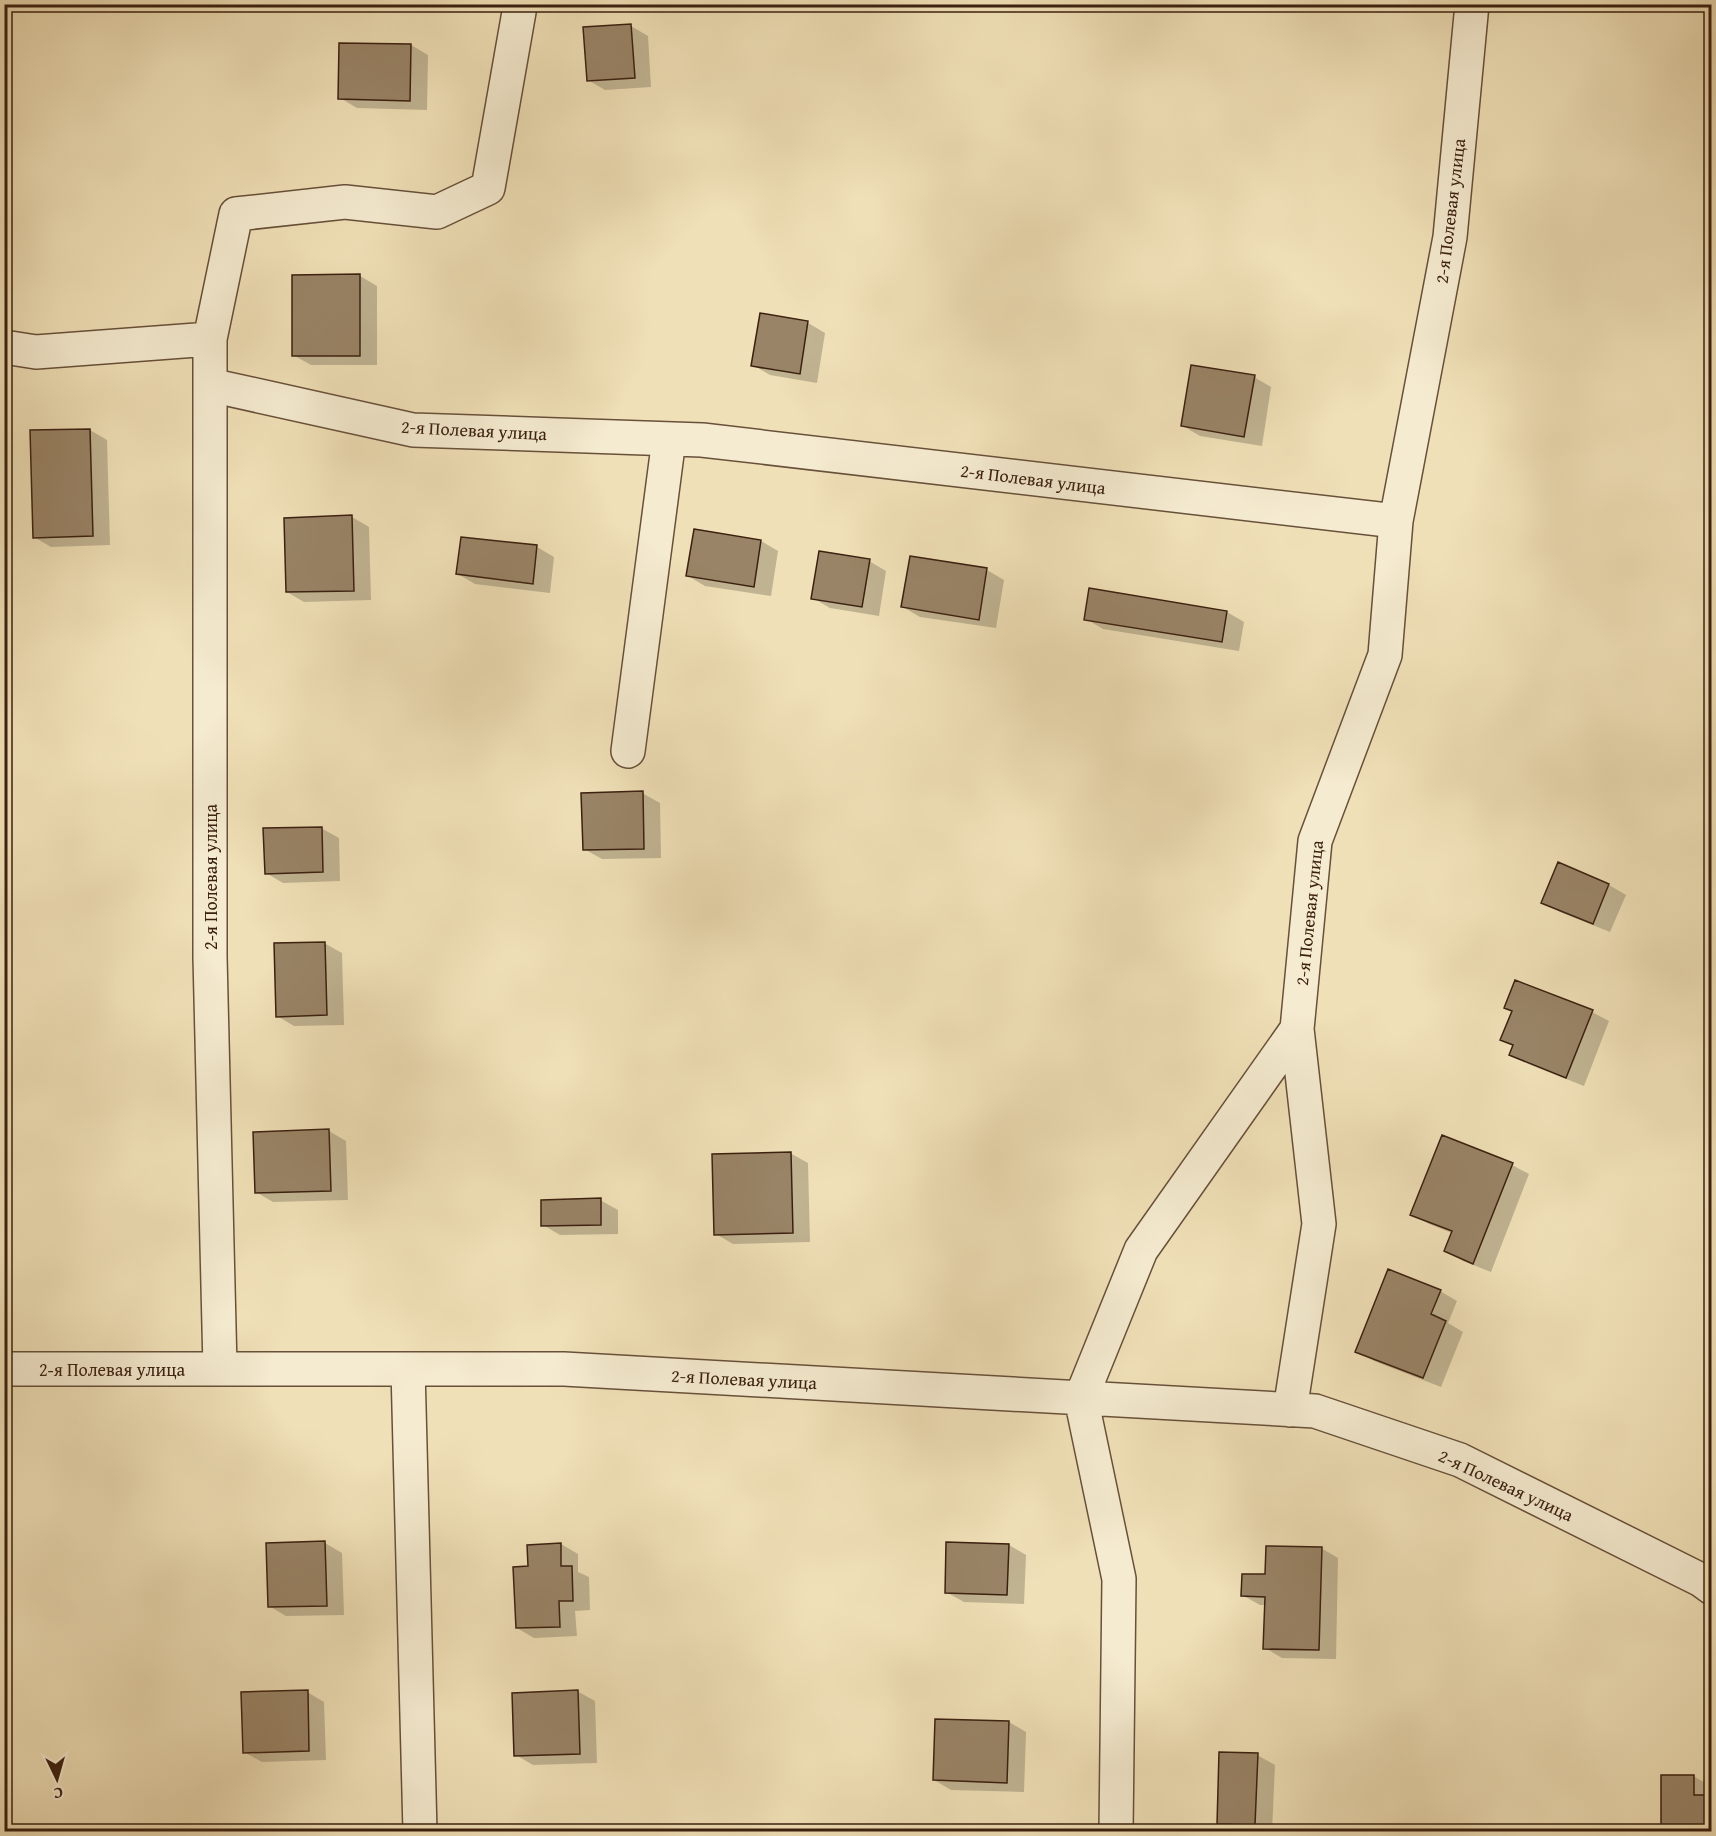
<svg xmlns="http://www.w3.org/2000/svg" width="1716" height="1836" viewBox="0 0 1716 1836" font-family="'Gentium Book Plus',serif">
  <style>
    .shadow { fill: #0003 }
    .building { fill: #998467; stroke: #3b2010; stroke-width: 1.5 }
    .lines { fill: none; stroke-linecap: round; stroke-linejoin: round }
    .street-casing { stroke: #68503a; stroke-width: 36 }
    .street { stroke: #f5ebd0; stroke-width: 33 }
    .labels { text-anchor: middle; dominant-baseline: central; stroke-width: 4.5; stroke-linejoin: round; paint-order: stroke }
    .street-label { font-size: 18px; fill: #3b2010; stroke: #f5ebd0 }
  </style>
  <rect width="100%" height="100%" fill="#f0e0b7"/>
  <filter id="stains"><feTurbulence type="fractalNoise" baseFrequency=".00333" numOctaves="4"/><feColorMatrix values="0 0 0 0 .2 0 0 0 0 .09 0 0 0 0 .02 0 0 0 .5 -.17"/></filter>
  <radialGradient id="worn" r=".72"><stop offset=".6" stop-color="#630" stop-opacity="0"/><stop offset="1" stop-color="#630" stop-opacity=".3"/></radialGradient>
  <!-- shadow -->
  <path class="shadow" d="M 631,26 L 648,36 L 651,87 L 605,90 L 588,80 Z
    M 341,44 L 411,45 L 428,55 L 427,110 L 357,108 L 340,98 Z
    M 360,276 L 377,286 L 377,365 L 311,365 L 293,355 Z
    M 761,315 L 808,323 L 825,333 L 817,383 L 770,375 L 753,365 Z
    M 1254,377 L 1271,387 L 1262,446 L 1200,436 L 1183,426 Z
    M 90,430 L 107,440 L 110,545 L 51,547 L 34,537 Z
    M 352,517 L 369,527 L 371,600 L 304,602 L 287,592 Z
    M 462,538 L 537,547 L 554,557 L 550,593 L 475,584 L 458,574 Z
    M 761,541 L 778,551 L 771,596 L 705,586 L 688,576 Z
    M 911,557 L 987,570 L 1004,580 L 996,628 L 920,617 L 903,607 Z
    M 869,561 L 886,571 L 879,616 L 830,608 L 813,598 Z
    M 1091,590 L 1227,612 L 1244,622 L 1239,651 L 1103,629 L 1086,619 Z
    M 642,793 L 660,803 L 661,858 L 602,859 L 584,849 Z
    M 321,828 L 339,838 L 340,881 L 283,883 L 266,873 Z
    M 1609,885 L 1626,895 L 1610,932 L 1560,912 L 1543,902 Z
    M 324,943 L 342,953 L 344,1025 L 294,1026 L 277,1016 Z
    M 1592,1012 L 1609,1021 L 1584,1086 L 1528,1064 L 1510,1054 L 1514,1046 L 1502,1040 Z
    M 329,1131 L 346,1141 L 348,1200 L 273,1202 L 256,1192 Z
    M 790,1153 L 808,1163 L 810,1242 L 733,1244 L 716,1234 Z
    M 1512,1165 L 1529,1174 L 1491,1272 L 1463,1261 L 1446,1251 L 1452,1233 L 1429,1224 L 1412,1214 Z
    M 600,1200 L 618,1210 L 618,1234 L 560,1235 L 543,1225 Z
    M 1440,1291 L 1457,1301 L 1448,1323 L 1463,1332 L 1441,1387 L 1374,1361 L 1357,1351 Z
    M 325,1543 L 342,1553 L 344,1615 L 286,1616 L 269,1606 Z
    M 561,1544 L 578,1554 L 578,1572 L 589,1577 L 590,1610 L 575,1611 L 577,1636 L 534,1638 L 517,1628 L 529,1567 Z
    M 1009,1545 L 1026,1555 L 1024,1604 L 964,1602 L 946,1592 Z
    M 1321,1548 L 1338,1558 L 1336,1659 L 1282,1658 L 1265,1648 L 1266,1605 L 1260,1605 L 1242,1595 L 1267,1576 Z
    M 577,1691 L 595,1701 L 597,1763 L 533,1765 L 516,1755 Z
    M 307,1692 L 324,1702 L 326,1760 L 262,1762 L 244,1752 Z
    M 1009,1722 L 1026,1732 L 1024,1792 L 951,1790 L 934,1780 Z
    M 1257,1755 L 1275,1765 L 1272,1832 L 1233,1832 L 1218,1823 Z
    M 1693,1776 L 1711,1786 L 1710,1797 L 1663,1832 Z"/>
  <!-- building -->
  <path class="building" d="M 631,24 L 635,78 L 587,81 L 583,27 Z
    M 339,43 L 411,44 L 410,101 L 338,99 Z
    M 360,274 L 360,356 L 292,356 L 292,275 Z
    M 760,313 L 808,321 L 800,374 L 751,366 Z
    M 1191,365 L 1255,375 L 1244,437 L 1181,426 Z
    M 90,429 L 93,536 L 33,538 L 30,430 Z
    M 352,515 L 354,591 L 286,592 L 284,518 Z
    M 694,529 L 761,540 L 754,587 L 686,576 Z
    M 461,537 L 537,545 L 533,584 L 456,574 Z
    M 819,551 L 870,559 L 862,607 L 811,599 Z
    M 910,556 L 987,568 L 979,620 L 901,607 Z
    M 1089,588 L 1227,611 L 1222,642 L 1084,620 Z
    M 643,791 L 644,849 L 583,850 L 581,793 Z
    M 322,827 L 323,872 L 265,874 L 263,828 Z
    M 1558,862 L 1609,884 L 1593,924 L 1541,903 Z
    M 325,942 L 327,1015 L 276,1017 L 274,943 Z
    M 1515,980 L 1593,1010 L 1566,1078 L 1509,1055 L 1513,1045 L 1500,1040 L 1512,1011 L 1504,1008 Z
    M 329,1129 L 331,1191 L 255,1193 L 253,1132 Z
    M 1442,1135 L 1513,1163 L 1473,1264 L 1444,1251 L 1452,1231 L 1410,1215 Z
    M 791,1152 L 793,1233 L 714,1235 L 712,1154 Z
    M 601,1198 L 601,1225 L 541,1226 L 541,1200 Z
    M 1388,1269 L 1441,1290 L 1431,1314 L 1446,1321 L 1423,1378 L 1355,1352 Z
    M 325,1541 L 327,1606 L 268,1607 L 266,1543 Z
    M 946,1542 L 1009,1544 L 1007,1595 L 945,1593 Z
    M 561,1543 L 561,1566 L 572,1566 L 573,1601 L 559,1601 L 560,1627 L 516,1628 L 513,1567 L 528,1566 L 527,1545 Z
    M 1266,1546 L 1322,1547 L 1319,1650 L 1263,1649 L 1265,1597 L 1241,1596 L 1242,1574 L 1265,1574 Z
    M 308,1690 L 309,1751 L 243,1753 L 241,1692 Z
    M 578,1690 L 580,1754 L 514,1756 L 512,1693 Z
    M 935,1719 L 1009,1721 L 1007,1783 L 933,1780 Z
    M 1219,1752 L 1258,1753 L 1255,1825 L 1217,1824 Z
    M 1661,1775 L 1694,1775 L 1694,1795 L 1712,1795 L 1712,1832 L 1661,1832 Z
    M 283,1826 L 283,1832 L 244,1832 L 244,1828 Z"/>
  <g class="lines">
    <defs>
      <path id="street" d="M 4,347 L 36,352 L 210,339
        M 210,385 L 413,430 L 702,440 L 1396,521
        M 628,751 L 669,439
        M 220,1368 L 210,957 L 210,339 L 236,214 L 345,202 L 437,212 L 488,188 L 519,12
        M 4,1369 L 564,1369 L 1315,1411 L 1460,1460 L 1701,1580 L 1712,1588
        M 408,1369 L 420,1832
        M 1290,1410 L 1319,1224 L 1297,1029 L 1315,841 L 1385,655 L 1396,521 L 1450,237 L 1472,4
        M 1116,1832 L 1119,1579 L 1081,1398 L 1141,1250 L 1297,1029"/>
    </defs>
    <!-- street casing -->
    <use href="#street" class="street-casing"/>
    <!-- street -->
    <use href="#street" class="street"/>
  </g>
  <g class="labels">
    <!-- street labels -->
    <g class="street-label">
      <text transform="translate(1450 211) rotate(-83)">2-я Полевая улица</text>
      <text transform="translate(474 430) rotate(3)">2-я Полевая улица</text>
      <text transform="translate(1033 479) rotate(7)">2-я Полевая улица</text>
      <text transform="translate(210 877) rotate(-90)">2-я Полевая улица</text>
      <text transform="translate(1309 913) rotate(-84)">2-я Полевая улица</text>
      <text x="112" y="1369">2-я Полевая улица</text>
      <text transform="translate(744 1379) rotate(3)">2-я Полевая улица</text>
      <text transform="translate(1506 1485) rotate(25)">2-я Полевая улица</text>
    </g>
  </g>
  <!-- margin -->
  <rect width="1716" height="1836" fill="none" stroke="#f0e0b7" stroke-width="24"/>
  <rect x="6" y="6" width="1704" height="1824" fill="none" stroke="#3b2010" stroke-width="3"/>
  <rect x="12" y="12" width="1692" height="1812" fill="none" stroke="#3b2010" stroke-width="1.5"/>
  <!-- north arrow -->
  <g transform="translate(57 1779) rotate(175)" stroke="#f5ebd0" stroke-width="4.5" paint-order="stroke">
  <path d="M0-4.5L10 22L0 15L-10 22Z" fill="#3b2010"/>
  <text y="-9" font-size="16" font-weight="bold" text-anchor="middle" fill="#3b2010">С</text>
  </g>
  <rect width="100%" height="100%" filter="url(#stains)"/>
  <rect width="100%" height="100%" fill="url(#worn)"/>
</svg>
